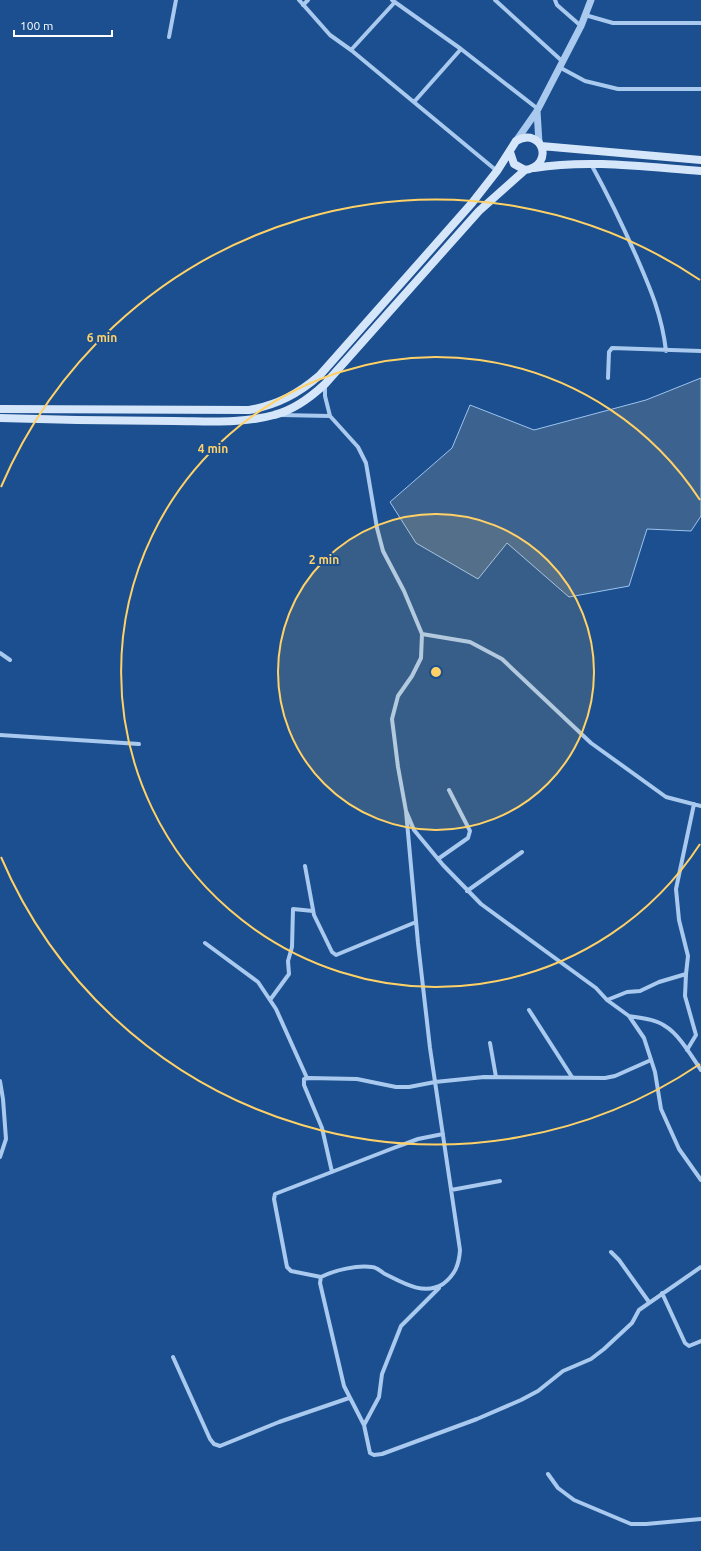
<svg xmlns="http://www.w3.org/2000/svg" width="701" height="1551" viewBox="0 0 701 1551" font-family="Ubuntu,sans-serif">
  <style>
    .water { fill: #3c6290; stroke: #9cc4f0 }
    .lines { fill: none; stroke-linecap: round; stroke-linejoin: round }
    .minor { stroke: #a9c9ee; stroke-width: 4 }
    .tertiary { stroke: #a9c9ee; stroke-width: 7 }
    .secondary { stroke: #d6e6fa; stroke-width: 8 }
    .ring { fill: none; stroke: #ffd166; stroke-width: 2 }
    .centre { fill: #ffd166; stroke: #1b4f8f; stroke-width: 2 }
    .ring-label { font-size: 12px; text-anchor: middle; font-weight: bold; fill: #ffd166; stroke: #1b4f8f; stroke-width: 4; stroke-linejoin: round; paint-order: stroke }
  </style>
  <rect width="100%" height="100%" fill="#1b4f8f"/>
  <!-- water -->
  <path class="water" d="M 701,378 L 701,516 L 691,531 L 647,529 L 629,586 L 569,597 L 507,543 L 478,579 L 416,543 L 390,502 L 452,448 L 470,405 L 534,430 L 646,400 Z"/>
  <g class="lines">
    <!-- minor -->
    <path class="minor" d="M 299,0 L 330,35 L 351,50 L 497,171
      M 392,0 L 461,49 L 538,109
      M 495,0 L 562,61
      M 555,0 L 557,5 L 581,26
      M 303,5 L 308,0
      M 585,15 L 613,23 L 701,23
      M 169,37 L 176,0
      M 351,50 L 395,2
      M 559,67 L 585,81 L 618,89 L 701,89
      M 414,102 L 461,49
      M 591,164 C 608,195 623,226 637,258 C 651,290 662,316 666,351
      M 608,378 L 609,352 L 612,348 L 701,351
      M 325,386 L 325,396 L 330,416 L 358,447 L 366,463 L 377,528 L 383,551 L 404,591 L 422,634 L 421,658 L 412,676 L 398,696 L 392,719 L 398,767 L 406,811 L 414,830 L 443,865 L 481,904 L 596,988 L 607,1000 L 629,1016 L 644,1038 L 655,1072 L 661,1109 L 679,1149 L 701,1180
      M 281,415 L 330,416
      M 422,634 L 470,642 L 502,659 L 591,743 L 666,797 L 701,806
      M 0,653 L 10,660
      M 0,735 L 139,744
      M 406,811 L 418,943 L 430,1048 L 460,1250 C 459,1265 455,1275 443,1284 C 424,1296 403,1283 385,1274 C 381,1272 377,1267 372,1267 C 357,1265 335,1270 321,1277 L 320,1283 L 344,1386 L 364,1425 L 370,1453 L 374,1455 L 382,1454 L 477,1419 L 521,1400 L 538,1391 L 563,1371 L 591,1359 L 604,1349 L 632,1323 L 639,1310 L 701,1267
      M 438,859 L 468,838 L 470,831 L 449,790
      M 305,866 L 314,915 L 332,952 L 336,955 L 416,922
      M 467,891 L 522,852
      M 205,943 L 258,982 L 276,1009 L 307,1078
      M 686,974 L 685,996 L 696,1035 L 687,1050
      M 270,1000 L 289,974 L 288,961 L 292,947 L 293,909 L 313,911
      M 607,1000 L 627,992 L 640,991 L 659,982 L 686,974 L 688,956 L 679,920 L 676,889 L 694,804
      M 529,1010 L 572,1077
      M 629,1016 C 641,1018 655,1019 665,1026 C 679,1034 692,1057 701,1070
      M 490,1043 L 496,1077
      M 0,1081 L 3,1099 L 6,1139 L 0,1157
      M 332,1172 L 322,1128 L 304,1085 L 304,1079 L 309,1078 L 357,1079 L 396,1087 L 409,1087 L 435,1082 L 484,1077 L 605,1078 L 615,1076 L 651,1060
      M 451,1190 L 500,1181
      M 611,1252 L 619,1260 L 649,1302
      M 321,1277 L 291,1271 L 287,1267 L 274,1199 L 275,1194 L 391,1149 L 418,1139 L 443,1134
      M 662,1293 L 685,1343 L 689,1346 L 701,1341
      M 173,1357 L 210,1439 L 214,1444 L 220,1446 L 279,1422 L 349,1398
      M 364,1425 L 379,1397 L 382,1374 L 401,1326 L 439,1288
      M 548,1474 L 558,1488 L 574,1500 L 631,1524 L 646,1524 L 701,1519"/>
    <!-- tertiary -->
    <path class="tertiary" d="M 537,111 L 539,143
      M 516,141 L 537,111 L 581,26 L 591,0"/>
    <!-- secondary -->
    <path class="secondary" d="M 541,146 L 701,160
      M 534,168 C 589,159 646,167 701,171
      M 0,409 L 249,410 C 277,405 298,394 320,375 L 472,203 L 497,171 L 516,141 C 543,126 555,166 525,170 L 514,164 L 510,152
      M 0,418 C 58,420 116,421 174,421 C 206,421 242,424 274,415 C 294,410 310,398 325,384 L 479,211 L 525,170"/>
  </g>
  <!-- distance rings -->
  <circle cx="436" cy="672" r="158" fill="#ffd166" fill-opacity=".12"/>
  <g class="ring">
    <circle cx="436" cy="672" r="158"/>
    <path d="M700 844A315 315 0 1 1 700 500"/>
    <path d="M700 1064A473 473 0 0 1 1 857M1 487A473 473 0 0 1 700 280"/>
  </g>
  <circle cx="436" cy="672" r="6" class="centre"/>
  <g class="ring-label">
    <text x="102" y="342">6 min</text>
    <text x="213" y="453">4 min</text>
    <text x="324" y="564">2 min</text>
  </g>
  <!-- scale -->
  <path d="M14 30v6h98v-6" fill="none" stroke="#ffffff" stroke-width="2"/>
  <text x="20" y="30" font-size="12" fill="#ffffff" stroke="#1b4f8f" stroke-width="3" paint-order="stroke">100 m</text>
</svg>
